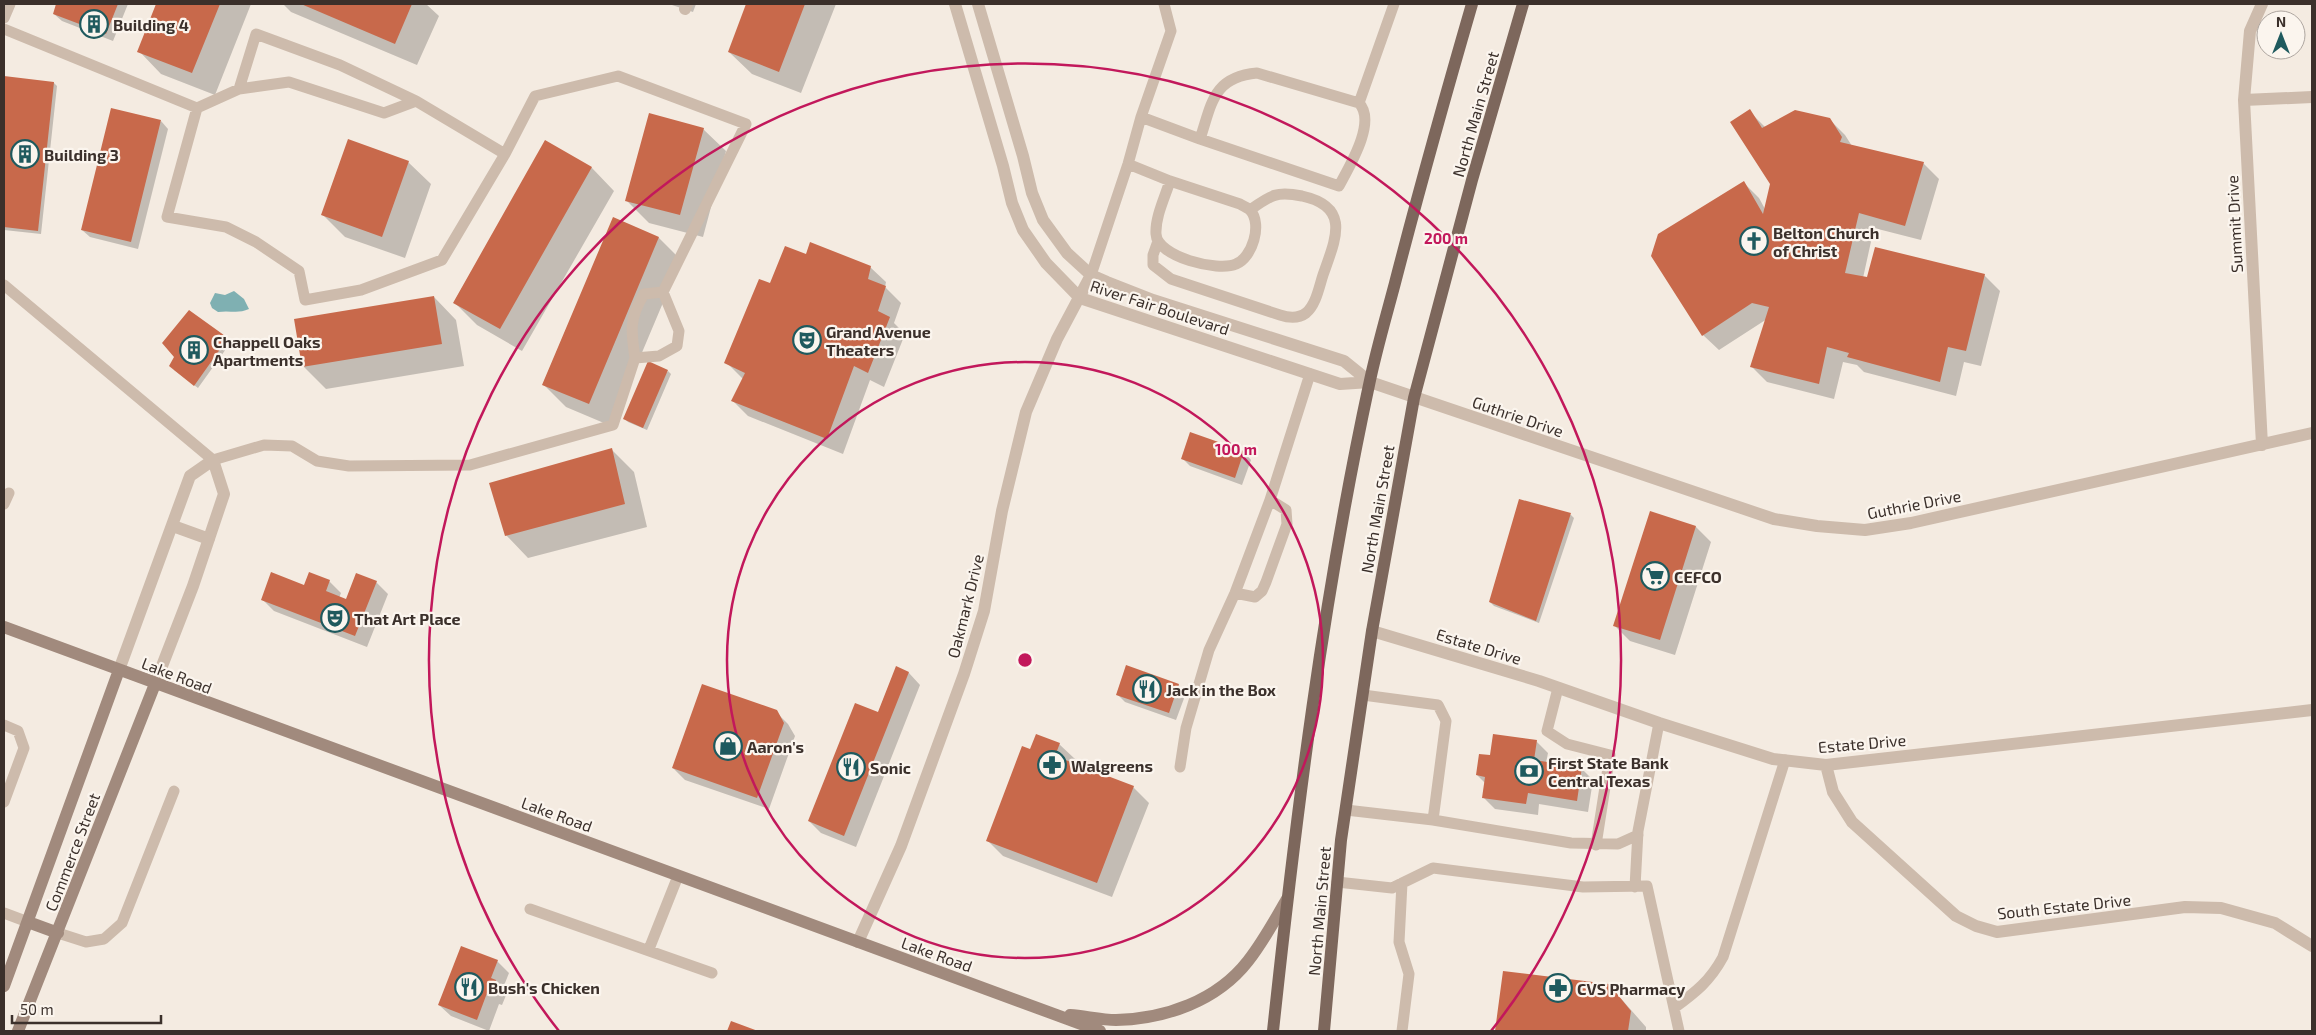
<svg xmlns="http://www.w3.org/2000/svg" width="2316" height="1035" viewBox="0 0 2316 1035" font-family="'Exo 2',sans-serif">
  <style>
    .water { fill: #7fb0b2 }
    .shadow { fill: #0003 }
    .building { fill: #c8694b }
    .lines { fill: none; stroke-linecap: round; stroke-linejoin: round }
    .lane { stroke: #cdbbac; stroke-width: 11 }
    .street { stroke: #cdbbac; stroke-width: 12 }
    .secondary { stroke: #a18a7d; stroke-width: 12 }
    .primary { stroke: #7d675c; stroke-width: 12 }
    .ring { fill: none; stroke: #c2185b; stroke-width: 2.5 }
    .labels { text-anchor: middle; dominant-baseline: central; stroke-width: 4.5; stroke-linejoin: round; paint-order: stroke }
    .poi-label { font-size: 16px; font-weight: bold; fill: #3b302b; stroke: #fbf5ee; text-anchor: start }
    .street-label { font-size: 16px; fill: #3b302b; stroke: #fbf5ee }
    .centre { fill: #c2185b; stroke: #fbf5ee; stroke-width: 2.5 }
    .ring-label { font-size: 15px; text-anchor: middle; font-weight: bold; fill: #c2185b; stroke: #fbf5ee; stroke-width: 4.5; stroke-linejoin: round; paint-order: stroke }
  </style>
  <rect width="100%" height="100%" fill="#f4ebe1"/>
  <!-- water -->
  <path class="water" d="M 234,291 L 244,299 L 249,309 C 238,314 230,310 218,312 L 212,308 L 210,303 L 215,293 L 225,295 Z"/>
  <!-- shadow -->
  <path class="shadow" d="M 58,4 L 128,4 L 113,41 L 62,21 L 54,14 Z
    M 158,4 L 251,4 L 215,95 L 161,74 L 139,51 Z
    M 283,4 L 426,4 L 439,16 L 417,65 L 291,12 Z
    M 669,4 L 696,4 L 693,12 Z
    M 748,4 L 836,4 L 801,93 L 752,74 L 729,52 Z
    M 4,78 L 54,83 L 57,86 L 41,234 L 4,230 Z
    M 1749,111 L 1765,127 L 1829,119 L 1845,135 L 1852,146 L 1923,163 L 1939,179 L 1921,240 L 1874,228 L 1863,278 L 1984,275 L 2000,291 L 1981,366 L 1964,362 L 1956,396 L 1864,372 L 1857,365 L 1843,362 L 1834,399 L 1767,382 L 1751,366 L 1767,319 L 1719,350 L 1703,335 L 1744,183 L 1759,198 L 1765,209 L 1771,184 Z
    M 161,121 L 168,129 L 138,249 L 90,237 L 82,230 Z
    M 703,129 L 726,151 L 703,237 L 649,223 L 627,201 Z
    M 546,142 L 592,168 L 614,191 L 522,351 L 477,325 L 454,302 Z
    M 408,162 L 431,184 L 405,258 L 345,237 L 322,214 Z
    M 613,219 L 659,238 L 681,260 L 611,426 L 566,407 L 543,384 Z
    M 807,256 L 870,267 L 886,282 L 885,287 L 901,303 L 894,323 L 905,334 L 884,387 L 870,380 L 843,454 L 748,416 L 733,401 L 743,379 L 726,362 L 771,284 Z
    M 434,297 L 456,320 L 464,366 L 326,389 L 303,366 Z
    M 227,339 L 231,342 L 198,388 L 174,370 Z
    M 668,371 L 671,374 L 647,430 L 628,422 L 625,419 Z
    M 612,450 L 634,472 L 647,527 L 528,558 L 506,535 Z
    M 1244,452 L 1251,460 L 1242,485 L 1190,466 L 1182,458 Z
    M 1520,500 L 1571,515 L 1574,518 L 1539,623 L 1494,606 L 1490,602 Z
    M 1651,513 L 1696,527 L 1711,542 L 1675,655 L 1630,641 L 1615,626 Z
    M 329,581 L 341,593 L 339,598 L 346,601 L 376,582 L 388,594 L 367,647 L 274,611 L 262,599 Z
    M 896,668 L 909,673 L 920,685 L 856,847 L 821,833 L 809,821 L 878,713 Z
    M 1178,685 L 1186,693 L 1176,720 L 1125,702 L 1117,694 Z
    M 776,712 L 788,724 L 795,736 L 769,809 L 685,780 L 673,768 Z
    M 1536,741 L 1548,753 L 1546,763 L 1581,768 L 1593,780 L 1588,812 L 1539,804 L 1538,815 L 1495,809 L 1483,797 L 1485,783 L 1477,775 L 1491,757 Z
    M 1059,744 L 1075,759 L 1073,765 L 1133,787 L 1149,803 L 1112,897 L 1003,856 L 987,840 L 1030,750 Z
    M 497,961 L 509,973 L 503,988 L 507,993 L 502,1005 L 499,1004 L 489,1031 L 451,1016 L 439,1005 Z
    M 1504,972 L 1609,985 L 1646,1027 L 1646,1031 L 1496,1031 Z"/>
  <!-- building -->
  <path class="building" d="M 56,4 L 118,4 L 106,34 L 53,14 Z
    M 156,4 L 220,4 L 192,73 L 137,52 Z
    M 301,4 L 412,4 L 395,44 Z
    M 746,4 L 805,4 L 779,72 L 728,52 Z
    M 4,76 L 54,82 L 38,231 L 4,227 Z
    M 111,108 L 161,120 L 131,242 L 81,230 Z
    M 1750,109 L 1762,128 L 1795,110 L 1830,118 L 1842,137 L 1840,142 L 1924,162 L 1905,226 L 1859,213 L 1845,273 L 1867,277 L 1875,247 L 1985,274 L 1966,351 L 1948,347 L 1940,382 L 1847,357 L 1849,353 L 1827,347 L 1819,384 L 1750,367 L 1769,307 L 1752,303 L 1702,336 L 1651,256 L 1658,234 L 1744,181 L 1763,214 L 1770,184 L 1730,122 Z
    M 649,113 L 704,128 L 680,215 L 625,201 Z
    M 348,139 L 409,161 L 382,237 L 321,215 Z
    M 545,140 L 592,167 L 500,329 L 453,303 Z
    M 613,217 L 659,237 L 589,404 L 542,385 Z
    M 810,242 L 871,266 L 868,279 L 886,286 L 878,311 L 890,317 L 868,373 L 854,366 L 827,439 L 731,401 L 745,373 L 724,363 L 759,279 L 770,283 L 785,246 L 806,254 Z
    M 434,296 L 442,344 L 302,367 L 294,319 Z
    M 189,310 L 228,338 L 194,386 L 169,366 L 174,357 L 162,343 Z
    M 648,361 L 668,370 L 643,428 L 623,419 Z
    M 1190,432 L 1244,451 L 1235,478 L 1181,459 Z
    M 612,448 L 625,504 L 505,536 L 489,483 Z
    M 1519,499 L 1571,513 L 1536,621 L 1489,602 Z
    M 1650,511 L 1696,526 L 1660,640 L 1613,626 Z
    M 271,572 L 304,585 L 309,572 L 330,580 L 326,591 L 346,599 L 356,573 L 377,581 L 355,636 L 261,600 Z
    M 1126,665 L 1179,684 L 1169,713 L 1116,695 Z
    M 896,666 L 909,672 L 844,836 L 808,821 L 855,703 L 878,712 Z
    M 702,684 L 777,710 L 784,723 L 757,798 L 672,768 Z
    M 1036,734 L 1060,743 L 1055,756 L 1134,786 L 1097,883 L 986,841 L 1022,746 L 1030,749 Z
    M 1493,734 L 1537,740 L 1534,760 L 1582,767 L 1577,801 L 1528,793 L 1526,804 L 1482,798 L 1485,777 L 1476,775 L 1479,754 L 1490,755 Z
    M 461,946 L 498,960 L 491,978 L 496,980 L 491,995 L 487,993 L 477,1020 L 438,1005 Z
    M 1503,971 L 1609,984 L 1631,1011 L 1628,1031 L 1495,1031 Z
    M 731,1021 L 758,1031 L 727,1031 Z"/>
  <g class="lines">
    <!-- lane -->
    <path class="lane" d="M 4,18 L 10,4
      M 4,29 L 197,108 L 239,89 L 289,82 L 384,113 L 416,101 L 505,154 L 535,96 L 618,76 L 746,124 L 663,292 L 679,331 L 677,346 L 659,356 L 635,358 L 613,425 L 470,465 L 349,466 L 317,461 L 292,446 L 264,445 L 213,460 L 4,285
      M 239,89 L 256,34 L 340,65 L 416,101
      M 1359,103 L 1394,4
      M 197,108 L 167,217 L 226,227 L 256,242 L 299,271 L 305,300 L 361,290 L 442,260 L 505,154
      M 1141,117 L 1200,139 L 1339,186 C 1349,167 1377,122 1359,103 L 1257,73 C 1213,77 1212,103 1200,139
      M 1128,164 L 1170,181 L 1240,204 C 1243,206 1248,208 1250,210 C 1263,224 1252,258 1236,264 C 1218,272 1157,257 1156,234 C 1155,217 1165,197 1170,181
      M 1158,241 L 1153,255 L 1153,265 L 1171,279 L 1280,315 C 1289,318 1298,319 1306,313 C 1316,305 1319,287 1323,275 C 1335,240 1352,207 1302,196 C 1276,191 1271,195 1250,210
      M 1091,275 L 1128,164 L 1141,117 L 1171,31 L 1164,4
      M 635,358 C 631,331 629,318 644,294 L 663,292
      M 4,504 L 9,493
      M 1235,593 L 1255,597 L 1262,591 L 1266,582 L 1287,524 L 1286,510 L 1270,500
      M 1558,688 L 1547,731 L 1567,744 L 1610,755 L 1596,845
      M 4,725 L 18,731 L 24,748 L 4,802
      M 1180,767 L 1186,728 L 1209,650 L 1235,593 L 1270,500 L 1310,374
      M 1346,810 L 1433,820 L 1446,721 L 1438,705 L 1363,695
      M 1433,820 L 1571,843 L 1618,844 L 1638,835
      M 1337,882 L 1392,888 L 1433,868 L 1583,887 L 1647,886 L 1679,1031
      M 1402,883 L 1399,942 L 1409,974 L 1402,1031
      M 1635,887 L 1638,831 L 1659,723
      M 530,909 L 712,973
      M 4,913 L 28,922
      M 58,933 L 86,942 L 104,939 L 122,923 L 174,791
      M 649,949 L 678,876
      M 1674,1008 C 1696,992 1710,981 1723,957 L 1785,760"/>
    <!-- street -->
    <path class="street" d="M 955,4 L 1003,166 L 1012,203 L 1023,230 L 1046,263 L 1080,298 L 1340,384 L 1370,382
      M 978,4 L 1023,156 L 1032,193 L 1043,220 L 1067,253 L 1091,275 L 1107,282 L 1153,300 L 1344,361 L 1370,382 L 1774,519 L 1817,526 L 1865,530 L 1911,523 L 2312,433
      M 2262,4 L 2250,31 L 2244,100 L 2262,445
      M 685,9 L 687,4
      M 2244,100 L 2312,97
      M 173,526 L 209,539
      M 1372,631 L 1539,681 L 1659,723 L 1773,759 L 1826,765 L 2312,710
      M 119,670 L 190,476 L 213,460 L 224,494 L 193,586 L 155,684
      M 1826,765 L 1833,792 L 1852,822 L 1956,916 L 1976,926 L 1997,932 L 2185,907 L 2221,908 L 2275,923 L 2312,946
      M 858,942 L 901,846 L 964,674 L 984,611 L 1002,511 L 1026,412 L 1057,339 L 1091,275"/>
    <!-- secondary -->
    <path class="secondary" d="M 4,627 L 1100,1031
      M 28,922 L 58,933
      M 4,986 L 119,670
      M 1070,1015 C 1085,1016 1101,1020 1116,1020 C 1165,1019 1217,1001 1248,961 C 1263,942 1275,920 1287,899
      M 18,1031 L 155,684"/>
    <!-- primary -->
    <path class="primary" d="M 1273,1031 C 1296,815 1323,599 1369,385 C 1376,351 1386,317 1395,283 C 1419,190 1445,97 1472,4
      M 1324,1031 L 1341,840 L 1372,631 L 1414,398 L 1472,180 L 1523,4"/>
  </g>
  <!-- distance rings -->
  <g class="ring">
    <circle cx="1025" cy="660" r="298"/>
    <path d="M559 1031A596 596 0 1 1 1491 1031"/>
  </g>
  <!-- icons -->
  <defs>
    <symbol id="building-ring" viewBox="-11 -11 22 22"><circle r="9.5" fill="#fbf5ee" stroke="#1f5a5e" stroke-width="1.5"/><path d="M-4-6H4V6H1V3H-1V6H-4ZM-2.5-4.3h1.7v1.8h-1.7ZM.8-4.3h1.7v1.8H.8ZM-2.5-1h1.7V.8h-1.7ZM.8-1h1.7V.8H.8Z" fill="#1f5a5e"/></symbol>
    <symbol id="church-ring" viewBox="-11 -11 22 22"><circle r="9.5" fill="#fbf5ee" stroke="#1f5a5e" stroke-width="1.5"/><path d="M-1.2-6h2.4v3.5h3.3v2.4h-3.3V6h-2.4V-.1h-3.3v-2.4h3.3Z" fill="#1f5a5e"/></symbol>
    <symbol id="theatre-ring" viewBox="-11 -11 22 22"><circle r="9.5" fill="#fbf5ee" stroke="#1f5a5e" stroke-width="1.5"/><path d="M-5-5.5Q0-4 5-5.5V0Q5 5 0 6Q-5 5-5 0ZM-3.3-2.5H-1v1.5H-3.3ZM1-2.5H3.3v1.5H1ZM-2.8 1Q0 5.5 2.8 1Z" fill="#1f5a5e"/></symbol>
    <symbol id="supermarket-ring" viewBox="-11 -11 22 22"><circle r="9.5" fill="#fbf5ee" stroke="#1f5a5e" stroke-width="1.5"/><path d="M-6-5.5h2.5l.6 2H6L4.5 2H-2.5L-4.4-4H-6ZM-1.5 3.2a1.3 1.3 0 1 0 .1 0ZM3 3.2a1.3 1.3 0 1 0 .1 0Z" fill="#1f5a5e"/></symbol>
    <symbol id="restaurant-ring" viewBox="-11 -11 22 22"><circle r="9.5" fill="#fbf5ee" stroke="#1f5a5e" stroke-width="1.5"/><path d="M-5-6h1v4h1v-4h1v4h1v-4h1v5L-1.5 .5V6h-2V.5L-5-1ZM5-6V6H3V1.5H1.5Q1.5-4 5-6Z" fill="#1f5a5e"/></symbol>
    <symbol id="shop-ring" viewBox="-11 -11 22 22"><circle r="9.5" fill="#fbf5ee" stroke="#1f5a5e" stroke-width="1.5"/><path d="M-5-2.5h2.3a2.7 3.5 0 0 1 5.4 0H5L5.5 6h-11ZM-1.5-2.5h3a1.5 2.3 0 0 0-3 0Z" fill="#1f5a5e"/></symbol>
    <symbol id="pharmacy-ring" viewBox="-11 -11 22 22"><circle r="9.5" fill="#fbf5ee" stroke="#1f5a5e" stroke-width="1.5"/><path d="M-2-6h4v4h4v4h-4v4h-4v-4h-4v-4h4Z" fill="#1f5a5e"/></symbol>
    <symbol id="bank-ring" viewBox="-11 -11 22 22"><circle r="9.5" fill="#fbf5ee" stroke="#1f5a5e" stroke-width="1.5"/><path d="M-6-4H6V4H-6ZM0-2.3a2.3 2.3 0 1 0 0 4.6a2.3 2.3 0 1 0 0-4.6Z" fill="#1f5a5e"/></symbol>
  </defs>
  <g fill-rule="evenodd">
    <use href="#building-ring" x="78" y="8" width="32" height="32"/>
    <use href="#building-ring" x="9" y="138" width="32" height="32"/>
    <use href="#church-ring" x="1738" y="225" width="32" height="32"/>
    <use href="#theatre-ring" x="791" y="324" width="32" height="32"/>
    <use href="#building-ring" x="178" y="334" width="32" height="32"/>
    <use href="#supermarket-ring" x="1639" y="560" width="32" height="32"/>
    <use href="#theatre-ring" x="319" y="602" width="32" height="32"/>
    <use href="#restaurant-ring" x="1131" y="673" width="32" height="32"/>
    <use href="#shop-ring" x="712" y="730" width="32" height="32"/>
    <use href="#pharmacy-ring" x="1036" y="749" width="32" height="32"/>
    <use href="#restaurant-ring" x="835" y="751" width="32" height="32"/>
    <use href="#bank-ring" x="1513" y="755" width="32" height="32"/>
    <use href="#restaurant-ring" x="453" y="971" width="32" height="32"/>
    <use href="#pharmacy-ring" x="1542" y="972" width="32" height="32"/>
  </g>
  <g class="labels">
    <!-- poi labels -->
    <g class="poi-label">
      <text x="113" y="24">Building 4</text>
      <text x="44" y="154">Building 3</text>
      <text x="1773" y="232">Belton Church<tspan x="1773" dy="18">of Christ</tspan></text>
      <text x="826" y="331">Grand Avenue<tspan x="826" dy="18">Theaters</tspan></text>
      <text x="213" y="341">Chappell Oaks<tspan x="213" dy="18">Apartments</tspan></text>
      <text x="1674" y="576">CEFCO</text>
      <text x="354" y="618">That Art Place</text>
      <text x="1166" y="689">Jack in the Box</text>
      <text x="747" y="746">Aaron's</text>
      <text x="1548" y="762">First State Bank<tspan x="1548" dy="18">Central Texas</tspan></text>
      <text x="1071" y="765">Walgreens</text>
      <text x="870" y="767">Sonic</text>
      <text x="488" y="987">Bush's Chicken</text>
      <text x="1577" y="988">CVS Pharmacy</text>
    </g>
    <!-- street labels -->
    <g class="street-label">
      <text transform="translate(1475 114) rotate(-74)">North Main Street</text>
      <text transform="translate(2234 224) rotate(-93)">Summit Drive</text>
      <text transform="translate(1160 307) rotate(18)">River Fair Boulevard</text>
      <text transform="translate(1518 416) rotate(19)">Guthrie Drive</text>
      <text transform="translate(1914 504) rotate(-11)">Guthrie Drive</text>
      <text transform="translate(1377 509) rotate(-80)">North Main Street</text>
      <text transform="translate(965 606) rotate(-76)">Oakmark Drive</text>
      <text transform="translate(1479 646) rotate(17)">Estate Drive</text>
      <text transform="translate(177 675) rotate(21)">Lake Road</text>
      <text transform="translate(1862 743) rotate(-5)">Estate Drive</text>
      <text transform="translate(557 814) rotate(20)">Lake Road</text>
      <text transform="translate(72 852) rotate(-69)">Commerce Street</text>
      <text transform="translate(2064 906) rotate(-6)">South Estate Drive</text>
      <text transform="translate(1319 911) rotate(-85)">North Main Street</text>
      <text transform="translate(937 954) rotate(20)">Lake Road</text>
    </g>
  </g>
  <circle cx="1025" cy="660" r="8" class="centre"/>
  <g class="ring-label">
    <text x="1446" y="244">200 m</text>
    <text x="1236" y="455">100 m</text>
  </g>
  <!-- border -->
  <rect width="2316" height="1035" fill="none" stroke="#3b302b" stroke-width="10"/>
  <!-- north arrow -->
  <g transform="translate(2281 35)"><circle r="24" fill="#fbf5ee" stroke="#aea6a0"/>
  <path d="M0-4L9 19L0 12L-9 19Z" fill="#1f5a5e"/>
  <text y="-8" font-size="14" font-weight="bold" text-anchor="middle" fill="#3b302b">N</text>
  </g>
  <!-- scale -->
  <path d="M12 1015v8h149v-8" fill="none" stroke="#3b302b" stroke-width="2.5"/>
  <text x="20" y="1015" font-size="15" fill="#3b302b" stroke="#fbf5ee" stroke-width="4" paint-order="stroke">50 m</text>
</svg>
